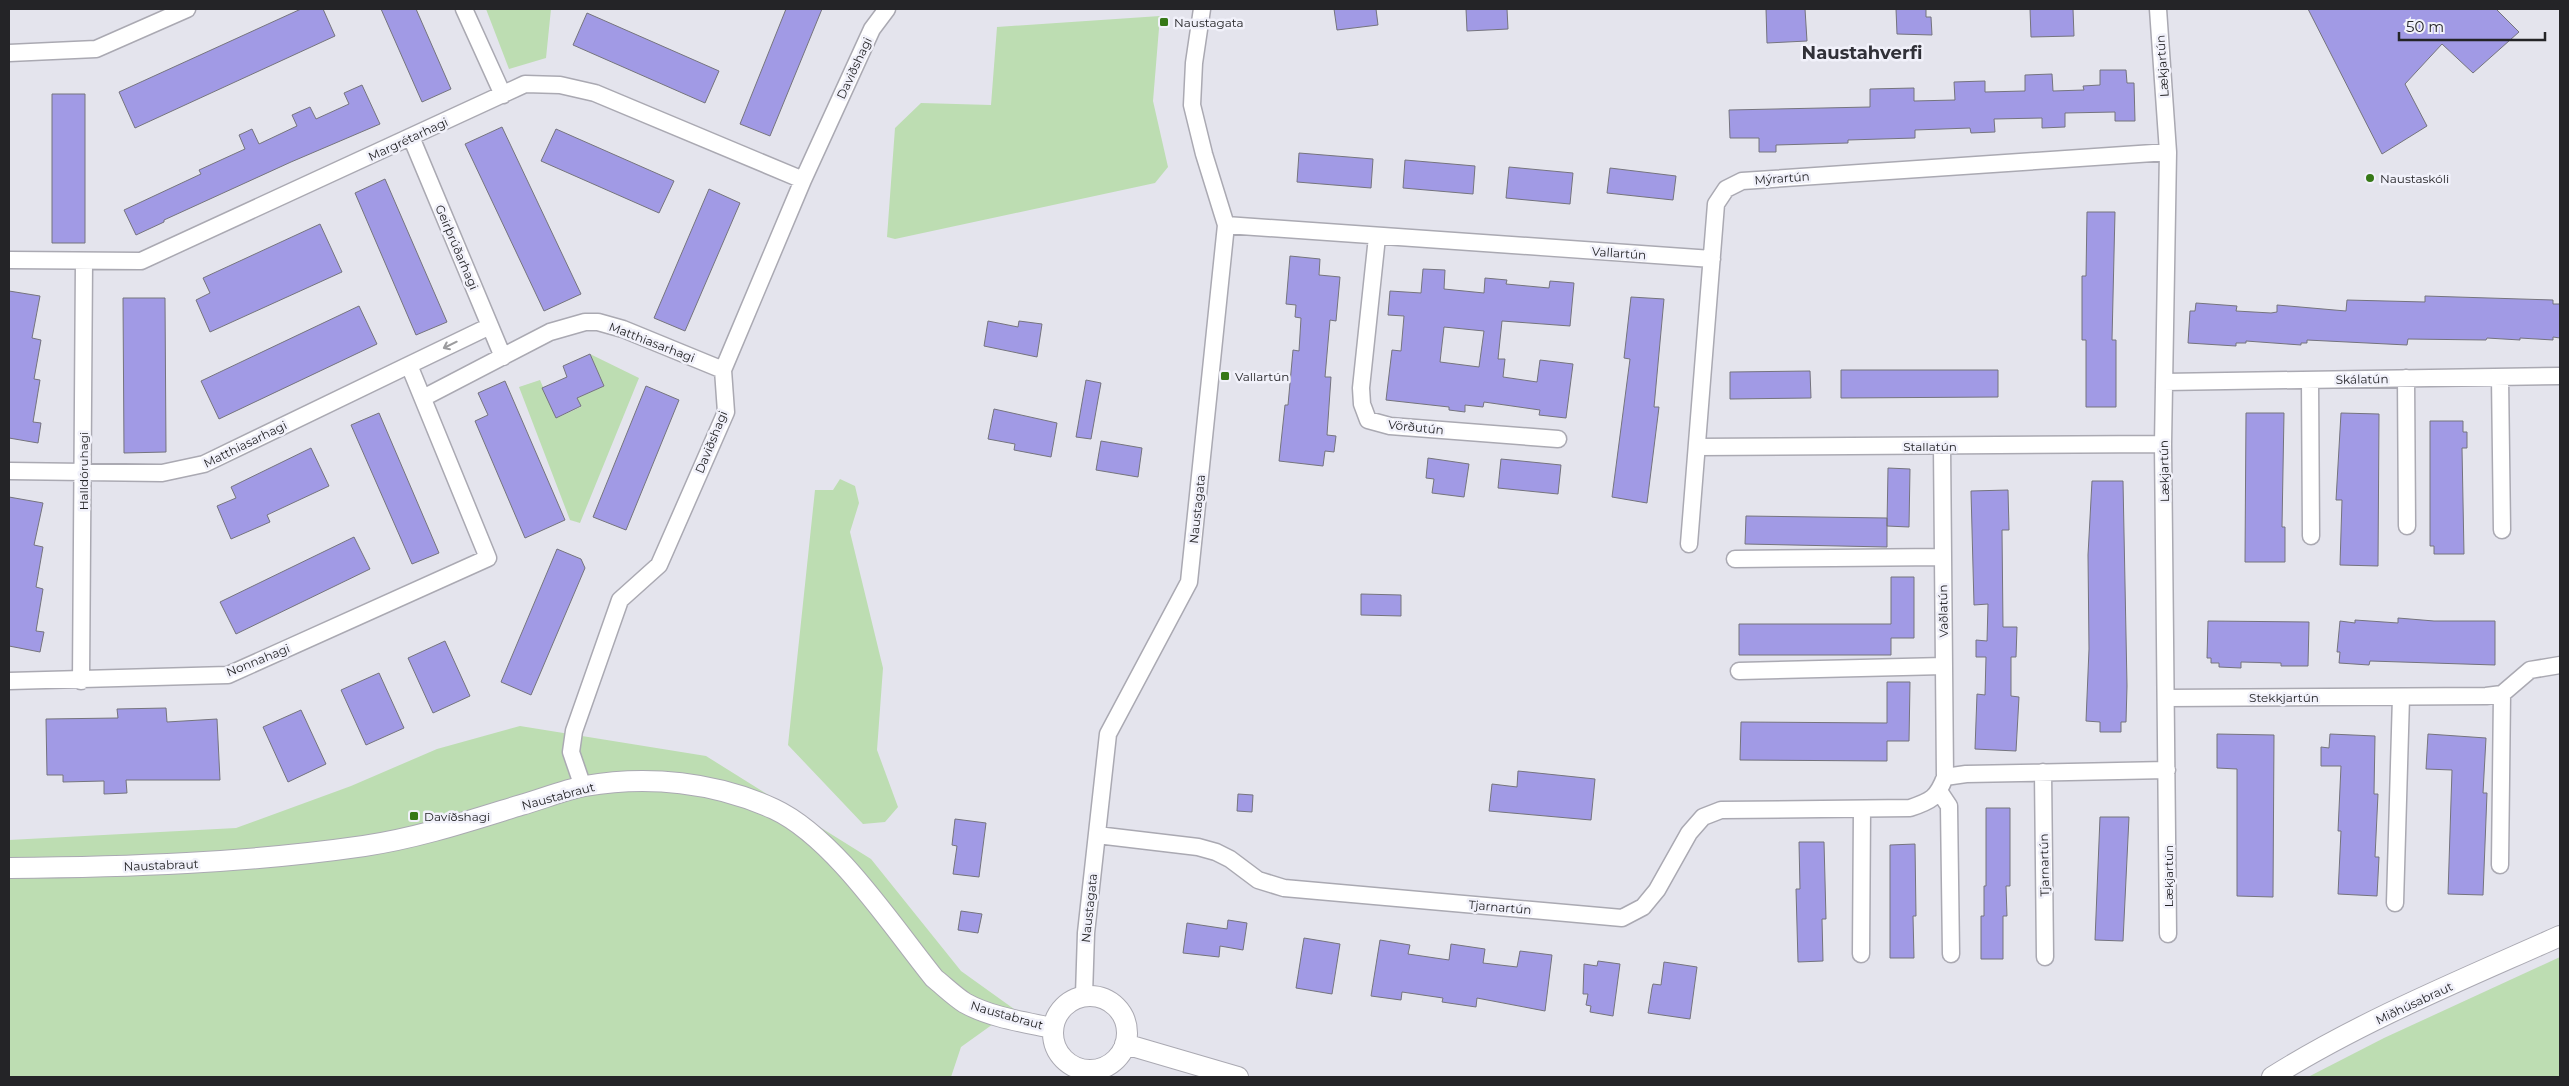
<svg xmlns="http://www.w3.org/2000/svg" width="2569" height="1086" viewBox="0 0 2569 1086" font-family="Montserrat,sans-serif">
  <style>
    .green { fill: #bdddb2 }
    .building { fill: #a19ae5; stroke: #75747d; fill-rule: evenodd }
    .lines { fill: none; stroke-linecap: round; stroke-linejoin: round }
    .minor-casing { stroke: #aaa9b2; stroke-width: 19 }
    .tertiary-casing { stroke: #aaa9b2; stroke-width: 22 }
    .minor { stroke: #fff; stroke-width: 16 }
    .tertiary { stroke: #fff; stroke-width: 20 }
    .oneway { stroke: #9c9c9e }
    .poi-dot { fill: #367817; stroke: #f1f1fa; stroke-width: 2 }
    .labels { text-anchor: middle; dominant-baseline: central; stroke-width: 5; stroke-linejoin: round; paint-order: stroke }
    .poi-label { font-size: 12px; fill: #242427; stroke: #f1f1fa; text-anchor: start }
    .street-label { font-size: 12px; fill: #242427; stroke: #f1f1fa }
    .district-label { font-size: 18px; font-weight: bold; fill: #313138; stroke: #f1f1fa }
  </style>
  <rect width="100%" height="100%" fill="#e4e4ed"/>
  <!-- green -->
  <path class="green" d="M 486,9 L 551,9 L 546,58 L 509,69 Z
    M 1160,16 L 1153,101 L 1168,167 L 1155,183 L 895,239 L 887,237 L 895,128 L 921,103 L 991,105 L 997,27 Z
    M 590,354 L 639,378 L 580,523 L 570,520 L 519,387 L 540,380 L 556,418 L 581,407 L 577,398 L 604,386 Z
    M 840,479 L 855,486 L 859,503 L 850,532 L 883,668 L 877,750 L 898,807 L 885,822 L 863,824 L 788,745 L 815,490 L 833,490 Z
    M 520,726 L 706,756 L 871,859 L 961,971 L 1014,1009 L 961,1047 L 951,1077 L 9,1077 L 9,840 L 236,828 L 351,786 L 437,749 Z
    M 2560,957 L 2560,1077 L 2308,1077 L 2384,1038 Z"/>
  <!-- building -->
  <path class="building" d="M 301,9 L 323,9 L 335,36 L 135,128 L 119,92 Z
    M 381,9 L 416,9 L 451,89 L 422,102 Z
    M 786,9 L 822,9 L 770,136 L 740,124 Z
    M 1334,9 L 1376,9 L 1378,25 L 1337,30 Z
    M 1466,9 L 1507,9 L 1508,29 L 1467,31 Z
    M 1766,9 L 1805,9 L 1807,41 L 1767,43 Z
    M 1896,9 L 1926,9 L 1926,17 L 1931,17 L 1932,35 L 1897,34 Z
    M 2030,9 L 2073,9 L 2074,36 L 2031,37 Z
    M 2308,9 L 2496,9 L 2519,32 L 2473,73 L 2442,44 L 2405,84 L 2427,126 L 2382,154 Z
    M 587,13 L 719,71 L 705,103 L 573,45 Z
    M 2100,70 L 2126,70 L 2127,83 L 2134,83 L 2135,121 L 2115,121 L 2115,112 L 2065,113 L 2065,127 L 2042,128 L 2042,118 L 1994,119 L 1995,132 L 1971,133 L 1970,128 L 1915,130 L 1915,138 L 1848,140 L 1848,143 L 1776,145 L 1776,152 L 1759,152 L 1759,138 L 1730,138 L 1729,110 L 1870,107 L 1870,89 L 1914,88 L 1914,101 L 1955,100 L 1954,82 L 1985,81 L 1985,92 L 2025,91 L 2025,75 L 2052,74 L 2053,91 L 2084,90 L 2083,86 L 2100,85 Z
    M 362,85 L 380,124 L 291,162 L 164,220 L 164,222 L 136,235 L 124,210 L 201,174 L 199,170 L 245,149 L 239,135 L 252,129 L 259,144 L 297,126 L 292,115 L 310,107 L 316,119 L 349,104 L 344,93 Z
    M 52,94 L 85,94 L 85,243 L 52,243 Z
    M 502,127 L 581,294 L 544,311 L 465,144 Z
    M 556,129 L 674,181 L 659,213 L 541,161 Z
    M 1299,153 L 1373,159 L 1371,188 L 1297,182 Z
    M 1405,160 L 1475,166 L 1473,194 L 1403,188 Z
    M 1509,167 L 1573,173 L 1570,204 L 1506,198 Z
    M 1610,168 L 1676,176 L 1673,200 L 1607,193 Z
    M 385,179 L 447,322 L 416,335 L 355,193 Z
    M 709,189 L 740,203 L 685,331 L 654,318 Z
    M 2087,212 L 2115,212 L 2112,340 L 2116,340 L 2116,407 L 2086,407 L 2086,340 L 2082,340 L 2082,276 L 2086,276 Z
    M 320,224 L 342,272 L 210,332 L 196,300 L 210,293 L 203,278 Z
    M 1290,256 L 1320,259 L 1319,275 L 1340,277 L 1336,321 L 1330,320 L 1325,377 L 1331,377 L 1327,435 L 1336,436 L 1334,452 L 1325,451 L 1323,466 L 1279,461 L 1285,405 L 1288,405 L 1293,350 L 1299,351 L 1301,318 L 1295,317 L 1296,305 L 1286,304 Z
    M 1423,269 L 1445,270 L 1444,289 L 1484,293 L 1485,278 L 1507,280 L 1506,284 L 1549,288 L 1550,281 L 1574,283 L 1570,326 L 1502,321 L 1498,359 L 1505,359 L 1503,377 L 1537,382 L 1540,360 L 1573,364 L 1566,418 L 1539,415 L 1540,410 L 1484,402 L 1483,407 L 1465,405 L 1465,412 L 1449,410 L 1449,407 L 1386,400 L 1392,350 L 1401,351 L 1404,316 L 1388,315 L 1390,291 L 1421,293 ZM 1444,327 L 1484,331 L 1479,367 L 1440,362 Z
    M 9,291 L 40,296 L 32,338 L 41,340 L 34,379 L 40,380 L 33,422 L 41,423 L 38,443 L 9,438 Z
    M 2425,296 L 2553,300 L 2553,304 L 2560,304 L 2560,338 L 2553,337 L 2553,340 L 2520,338 L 2520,340 L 2487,338 L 2486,340 L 2408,339 L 2407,345 L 2307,340 L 2307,343 L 2301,343 L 2301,345 L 2246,341 L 2246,343 L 2236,343 L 2236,346 L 2188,343 L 2190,311 L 2195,311 L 2196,303 L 2237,306 L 2236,311 L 2271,313 L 2277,312 L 2277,305 L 2346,311 L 2347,300 L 2425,302 Z
    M 1631,297 L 1664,299 L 1654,407 L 1659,407 L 1647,503 L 1612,497 L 1630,359 L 1624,358 Z
    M 123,298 L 165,298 L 166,452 L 124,453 Z
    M 359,306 L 377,344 L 219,419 L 201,381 Z
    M 988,321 L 1018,327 L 1019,321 L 1042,324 L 1037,357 L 984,346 Z
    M 590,354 L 604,386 L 577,398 L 581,406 L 556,418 L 542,388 L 567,377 L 563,366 Z
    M 1841,370 L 1998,370 L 1998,397 L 1841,398 Z
    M 1810,371 L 1811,398 L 1730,399 L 1730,372 Z
    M 1086,380 L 1101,383 L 1091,439 L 1076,437 Z
    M 505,381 L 565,520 L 525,538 L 475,421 L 488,415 L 478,393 Z
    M 646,386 L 679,400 L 626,530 L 593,517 Z
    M 994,409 L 1057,423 L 1051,457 L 1014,450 L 1015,444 L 988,439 Z
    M 379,413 L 439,553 L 412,564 L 351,425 Z
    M 2246,413 L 2284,413 L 2282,527 L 2285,527 L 2285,562 L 2245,562 Z
    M 2341,413 L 2379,414 L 2378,566 L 2340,565 L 2342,500 L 2336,500 Z
    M 2430,421 L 2463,421 L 2463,432 L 2467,432 L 2467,448 L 2462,448 L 2464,554 L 2434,554 L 2434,546 L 2430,546 Z
    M 1101,441 L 1142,448 L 1138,477 L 1096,470 Z
    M 311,448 L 329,486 L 267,515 L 270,522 L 231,539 L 217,506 L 236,498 L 231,487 Z
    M 1428,458 L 1469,464 L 1464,497 L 1432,493 L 1434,479 L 1426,478 Z
    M 1501,459 L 1561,465 L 1558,494 L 1498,488 Z
    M 1888,468 L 1910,469 L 1909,527 L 1887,526 Z
    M 2092,481 L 2123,481 L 2127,686 L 2126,722 L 2121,722 L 2121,732 L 2100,732 L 2100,722 L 2086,721 L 2089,649 L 2088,555 Z
    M 2008,490 L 2009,530 L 2002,530 L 2003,627 L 2017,627 L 2016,657 L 2011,657 L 2011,696 L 2019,697 L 2016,751 L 1975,749 L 1977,694 L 1985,695 L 1986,657 L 1976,657 L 1976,640 L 1987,641 L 1988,604 L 1974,605 L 1971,491 Z
    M 9,497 L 43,503 L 34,545 L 43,547 L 36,587 L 43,589 L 36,631 L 44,632 L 40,652 L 9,646 Z
    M 1746,516 L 1887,518 L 1887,547 L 1745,544 Z
    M 354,537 L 370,569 L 236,634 L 220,602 Z
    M 557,549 L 581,559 L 585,568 L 531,695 L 501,682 Z
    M 1891,577 L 1914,577 L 1914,638 L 1891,638 L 1891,655 L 1739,655 L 1739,624 L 1891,624 Z
    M 1361,594 L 1401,595 L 1401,616 L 1361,615 Z
    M 2398,618 L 2434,621 L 2495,621 L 2495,665 L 2370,661 L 2369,665 L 2339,663 L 2340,652 L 2337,652 L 2340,621 L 2355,623 L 2355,620 L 2398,623 Z
    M 2208,621 L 2309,622 L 2308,666 L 2281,666 L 2281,663 L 2241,662 L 2241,668 L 2219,667 L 2219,663 L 2211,663 L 2211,658 L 2207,658 Z
    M 445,641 L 470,696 L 433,713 L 408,658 Z
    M 379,673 L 404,728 L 366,745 L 341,690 Z
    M 1887,682 L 1910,682 L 1909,741 L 1887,741 L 1887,761 L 1740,760 L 1741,722 L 1887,723 Z
    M 166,708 L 167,722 L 217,719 L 220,780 L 126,780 L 127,793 L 104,794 L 104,781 L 63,782 L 63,775 L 47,775 L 46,719 L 118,718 L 117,709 Z
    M 301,710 L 326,764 L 288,782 L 263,727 Z
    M 2217,734 L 2274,735 L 2273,897 L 2237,896 L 2237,769 L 2217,768 Z
    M 2330,734 L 2375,736 L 2374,794 L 2378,794 L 2375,857 L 2379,857 L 2377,896 L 2338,894 L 2341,831 L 2338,831 L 2341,766 L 2321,766 L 2321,747 L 2329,748 Z
    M 2428,734 L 2486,738 L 2483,793 L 2487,793 L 2483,895 L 2448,894 L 2452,770 L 2426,769 Z
    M 1518,771 L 1595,779 L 1591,820 L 1489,811 L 1492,784 L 1517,787 Z
    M 1238,794 L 1253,795 L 1252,812 L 1237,811 Z
    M 1986,808 L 2010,808 L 2010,886 L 2006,886 L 2007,916 L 2003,916 L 2003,959 L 1981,959 L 1981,916 L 1984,916 L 1984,886 L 1986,886 Z
    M 2100,817 L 2129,817 L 2123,941 L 2095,940 Z
    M 955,819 L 986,823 L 979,877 L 953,874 L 957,846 L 952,845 Z
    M 1799,842 L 1824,842 L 1826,919 L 1822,919 L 1823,961 L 1798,962 L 1796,889 L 1800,889 Z
    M 1915,844 L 1916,916 L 1913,916 L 1914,958 L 1890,958 L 1890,845 Z
    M 961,911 L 982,914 L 978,933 L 958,930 Z
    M 1228,920 L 1247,923 L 1243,950 L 1220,946 L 1219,957 L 1183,953 L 1187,923 L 1227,929 Z
    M 1304,938 L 1340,944 L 1332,994 L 1296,988 Z
    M 1380,940 L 1410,945 L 1408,954 L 1449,960 L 1451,944 L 1485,949 L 1483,963 L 1517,967 L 1520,951 L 1552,955 L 1545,1011 L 1477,998 L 1476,1007 L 1442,1002 L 1443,998 L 1402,992 L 1401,1000 L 1371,996 Z
    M 1598,961 L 1620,964 L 1613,1016 L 1590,1012 L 1591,1006 L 1586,1005 L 1588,994 L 1583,994 L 1584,964 L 1597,966 Z
    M 1664,962 L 1697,967 L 1690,1019 L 1648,1013 L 1652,988 L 1653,984 L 1661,985 Z"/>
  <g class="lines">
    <defs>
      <path id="minor" d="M 464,9 L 503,95
        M 2158,9 L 2168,152 L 2163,444 L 2168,934
        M 9,53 L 96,49 L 187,9
        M 411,137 L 503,357
        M 1226,225 L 1712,259
        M 1377,237 L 1361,388 L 1362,404 L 1368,420 L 1390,426 L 1558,439
        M 9,260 L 141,261 L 525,84 L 560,85 L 595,93 L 803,180
        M 409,365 L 490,326
        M 2500,377 L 2502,530
        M 2406,378 L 2407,526
        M 2310,380 L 2311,536
        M 2164,382 L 2560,376
        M 423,398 L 550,332 L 585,322 L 598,322 L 623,329 L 723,370
        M 1942,446 L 1945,777
        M 1697,447 L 2163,444
        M 9,471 L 162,473 L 204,464 L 409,365 L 488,558 L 228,675 L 9,681
        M 1689,544 L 1716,204 L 1726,189 L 1742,181 L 2168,152
        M 1735,559 L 1943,557
        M 1739,671 L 1944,666
        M 81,681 L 84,261
        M 2167,698 L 2486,696 L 2502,694 L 2530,670 L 2560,665
        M 2043,772 L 2045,957
        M 583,787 L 571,752 L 574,731 L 620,600 L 659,565 L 726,412 L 723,370 L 803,180 L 872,29 L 887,9
        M 1939,791 L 1949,806 L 1951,954
        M 1097,835 L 1198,847 L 1216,852 L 1230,859 L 1258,880 L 1284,888 L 1622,918 L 1643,907 L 1657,890 L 1689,833 L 1703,817 L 1721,810 L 1910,808 C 1931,801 1937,798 1945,777 L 1966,774 L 2167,770
        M 2500,865 L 2502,694
        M 2395,903 L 2401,697
        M 1861,954 L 1862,809
        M 1084,995 L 1086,933 L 1108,734 L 1189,582 L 1226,225 L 1204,154 L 1192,105 L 1194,63 L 1202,9"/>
      <path id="tertiary" d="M 9,868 C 128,867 246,863 364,846 C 418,838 469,821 521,805 C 542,799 564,790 585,786 C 648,775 715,782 774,809 C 834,837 892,926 934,978 C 944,986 954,996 965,1003 C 990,1017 1024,1022 1052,1028
        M1053 1033a37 37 0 1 1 74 0a37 37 0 1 1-74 0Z
        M 1125,1044 L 1238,1077
        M 2272,1077 C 2361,1021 2464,979 2560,936"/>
    </defs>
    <!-- minor casing -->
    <use href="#minor" class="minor-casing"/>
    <!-- tertiary casing -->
    <use href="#tertiary" class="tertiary-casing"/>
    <!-- minor -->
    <use href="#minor" class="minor"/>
    <!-- tertiary -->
    <use href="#tertiary" class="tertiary"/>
  </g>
  <!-- one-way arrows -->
  <defs><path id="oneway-shaft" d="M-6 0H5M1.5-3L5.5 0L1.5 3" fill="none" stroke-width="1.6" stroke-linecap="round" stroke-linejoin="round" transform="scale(1.25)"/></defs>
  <use class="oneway" href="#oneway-shaft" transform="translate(450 345) rotate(154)"/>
  <!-- markers -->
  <g class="poi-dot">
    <rect x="1159" y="17" width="10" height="10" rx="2.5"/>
    <circle cx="2370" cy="178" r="5"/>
    <rect x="1220" y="371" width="10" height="10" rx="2.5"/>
    <rect x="409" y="811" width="10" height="10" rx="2.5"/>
  </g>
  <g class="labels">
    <!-- poi labels -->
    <g class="poi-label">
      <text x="1174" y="22">Naustagata</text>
      <text x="2380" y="178">Naustaskóli</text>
      <text x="1235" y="376">Vallartún</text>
      <text x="424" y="816">Davíðshagi</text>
    </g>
    <!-- street labels -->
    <g class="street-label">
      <text transform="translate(2162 66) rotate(-94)">Lækjartún</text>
      <text transform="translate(854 68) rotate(-65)">Daviðshagi</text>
      <text transform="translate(408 139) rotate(-25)">Margrétarhagi</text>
      <text transform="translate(1782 178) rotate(-4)">Mýrartún</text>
      <text transform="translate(457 247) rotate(67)">Geirþrúðarhagi</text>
      <text transform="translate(1619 253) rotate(4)">Vallartún</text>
      <text transform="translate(652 342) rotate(21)">Matthiasarhagi</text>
      <text transform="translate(2362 379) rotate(-1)">Skálatún</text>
      <text transform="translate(1416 427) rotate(6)">Vörðutún</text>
      <text transform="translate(711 442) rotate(-68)">Daviðshagi</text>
      <text transform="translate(245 444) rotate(-26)">Matthiasarhagi</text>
      <text x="1930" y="446">Stallatún</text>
      <text transform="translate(83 471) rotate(-90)">Halldóruhagi</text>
      <text transform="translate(2164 471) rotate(-91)">Lækjartún</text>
      <text transform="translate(1197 509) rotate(-84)">Naustagata</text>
      <text transform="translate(1943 611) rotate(-91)">Vaðlatún</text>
      <text transform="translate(258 660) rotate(-22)">Nonnahagi</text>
      <text x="2284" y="697">Stekkjartún</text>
      <text transform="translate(558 796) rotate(-15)">Naustabraut</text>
      <text transform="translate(161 865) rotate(-2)">Naustabraut</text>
      <text transform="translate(2044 865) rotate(-91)">Tjarnartún</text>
      <text transform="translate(2168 876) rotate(-90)">Lækjartún</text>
      <text transform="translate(1500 907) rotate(5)">Tjarnartún</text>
      <text transform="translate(1089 908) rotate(-84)">Naustagata</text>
      <text transform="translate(2414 1003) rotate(-25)">Miðhúsabraut</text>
      <text transform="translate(1007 1015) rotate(16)">Naustabraut</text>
    </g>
    <!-- district labels -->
    <g class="district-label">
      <text x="1862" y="53">Naustahverfi</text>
    </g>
  </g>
  <!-- border -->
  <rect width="2569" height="1086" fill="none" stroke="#242427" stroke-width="20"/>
  <!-- scale -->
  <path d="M2399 32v8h146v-8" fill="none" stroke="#242427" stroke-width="2.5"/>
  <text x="2406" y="32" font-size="15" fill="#242427" stroke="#f1f1fa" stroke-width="4" paint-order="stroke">50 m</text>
</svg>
